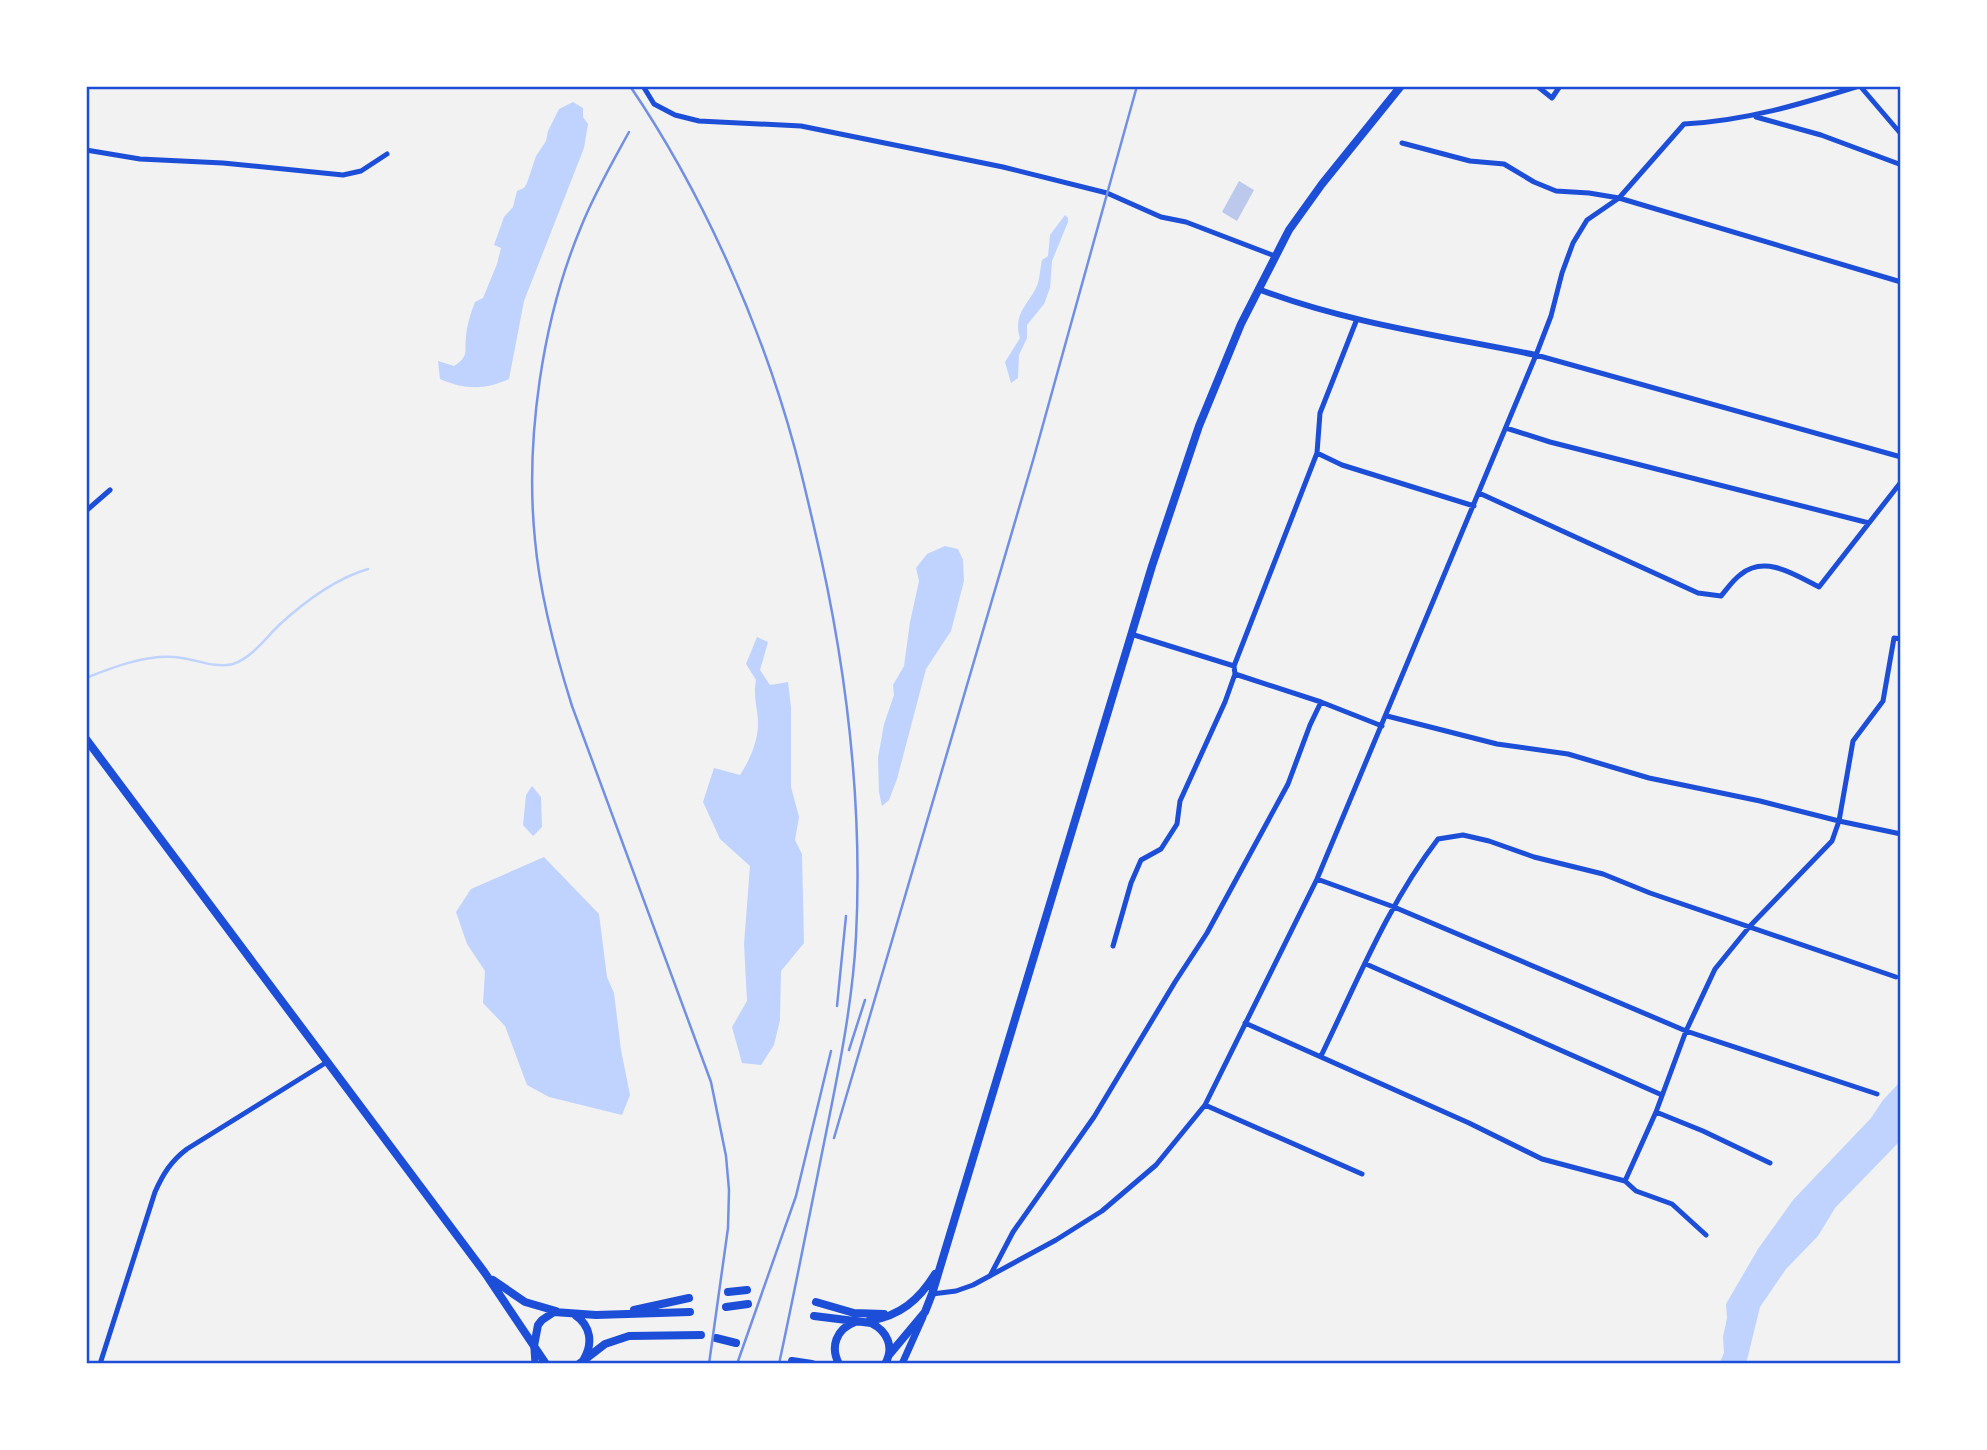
<svg xmlns="http://www.w3.org/2000/svg" width="1987" height="1450" viewBox="0 0 1987 1450" font-family="Raleway,sans-serif">
  <style>
    .water { fill: #bfd3fe }
    .lines { fill: none; stroke-linecap: round; stroke-linejoin: round }
    .stream { stroke: #bfd3fe; stroke-width: 2.5 }
    .building { fill: #bdc9ec }
    .minor { stroke: #1d4ed8; stroke-width: 5 }
    .tertiary { stroke: #1d4ed8; stroke-width: 6 }
    .secondary { stroke: #1d4ed8; stroke-width: 7 }
    .primary { stroke: #1d4ed8; stroke-width: 8 }
    .rail { stroke: #7290e2; stroke-width: 2.5 }
    .neatline { fill: none; stroke: #1d4ed8; stroke-width: 2.5 }
  </style>
  <rect width="100%" height="100%" fill="#f2f2f2"/>
  <!-- water -->
  <path class="water" d="M 573,102 L 583,108 L 583,117 L 588,124 L 584,148 L 524,301 L 509,379 C 485,390 465,390 440,379 L 438,361 L 454,366 C 470,355 464,352 466,336 C 467,325 471,312 475,302 L 483,298 L 497,264 L 501,248 L 494,245 L 504,217 L 513,207 L 517,191 L 524,188 L 527,183 L 536,156 L 546,141 L 548,131 L 559,109 Z
    M 1065,215 L 1068,218 L 1068,222 L 1052,261 L 1050,288 L 1044,304 L 1027,325 L 1027,338 L 1019,355 L 1018,378 L 1011,383 L 1005,362 L 1020,338 C 1013,315 1026,307 1036,288 C 1040,280 1040,269 1042,260 L 1048,256 L 1050,235 Z
    M 945,546 L 958,549 L 963,560 L 964,581 L 951,631 L 926,669 L 897,779 L 889,800 L 882,806 L 879,792 L 878,758 L 884,724 L 894,695 L 893,685 L 904,666 L 910,622 L 919,581 L 916,568 L 927,554 Z
    M 757,637 L 768,642 L 760,670 L 770,685 L 788,682 L 791,708 L 791,787 L 799,817 L 795,840 L 802,854 L 804,943 L 781,971 L 780,1020 L 774,1045 L 761,1065 L 742,1063 L 732,1027 L 747,1001 L 744,944 L 750,866 L 720,839 L 703,802 L 714,768 L 740,775 C 750,760 759,739 758,720 C 757,706 753,695 756,680 L 746,664 Z
    M 532,786 L 541,797 L 542,827 L 533,836 L 523,825 L 526,795 Z
    M 544,857 L 599,914 L 607,977 L 614,993 L 621,1050 L 630,1095 L 622,1115 L 549,1097 L 527,1085 L 505,1026 L 483,1003 L 485,971 L 467,944 L 456,912 L 471,889 Z
    M 1901,1081 L 1901,1140 L 1835,1208 L 1818,1236 L 1786,1269 L 1760,1307 L 1746,1364 L 1719,1364 L 1724,1353 L 1723,1337 L 1727,1318 L 1726,1304 L 1758,1249 L 1793,1200 L 1871,1118 L 1883,1100 Z"/>
  <g class="lines">
    <!-- stream -->
    <path class="stream" d="M 86,678 C 113,667 145,655 174,657 C 194,658 213,669 233,664 C 251,658 265,639 278,626 C 304,602 334,579 368,569"/>
  </g>
  <!-- building -->
  <path class="building" d="M 1239,181 L 1254,190 L 1237,221 L 1222,212 Z"/>
  <g class="lines">
    <!-- minor -->
    <path class="minor" d="M 643,86 L 654,104 L 675,115 L 699,121 L 801,126 L 1003,167 L 1107,193 L 1161,217 L 1186,222 L 1275,256
      M 1537,86 L 1552,98 L 1560,86
      M 1860,86 L 1901,134
      M 1756,117 L 1821,135 L 1899,164
      M 1402,143 L 1470,161 L 1504,164 L 1534,182 L 1556,191 L 1589,193 L 1619,198 L 1901,282
      M 86,150 L 140,159 L 223,163 L 343,175 L 361,171 L 387,154
      M 1536,355 L 1901,457
      M 1506,428 L 1550,442 L 1869,523
      M 1317,453 L 1342,465 L 1474,506
      M 1479,493 L 1698,593 L 1721,596 C 1727,589 1733,580 1740,575 C 1765,554 1795,575 1819,587 L 1901,482
      M 86,511 L 110,490
      M 1131,634 L 1234,666
      M 1235,674 L 1321,702 L 1382,726
      M 1387,716 L 1497,744 L 1568,754 L 1649,778 L 1760,801 L 1839,821 L 1901,834
      M 1317,879 L 1394,907 L 1686,1031 L 1877,1094
      M 1113,946 L 1131,883 L 1141,860 L 1161,849 L 1177,824 L 1180,801 L 1225,702 L 1235,674 L 1234,666 L 1317,453 L 1320,413 L 1357,319
      M 1366,964 L 1662,1095
      M 1245,1023 L 1469,1123 L 1542,1159 L 1625,1181 L 1636,1191 L 1672,1204 L 1706,1235
      M 1321,1056 C 1357,982 1388,904 1438,839 L 1463,835 L 1489,841 L 1534,857 L 1603,874 L 1650,893 L 1896,977
      M 1205,1105 L 1362,1174
      M 1656,1112 L 1703,1131 L 1770,1163
      M 1625,1181 L 1656,1112 L 1686,1031 L 1715,969 L 1750,926 L 1832,841 L 1839,821 L 1853,741 L 1883,701 L 1894,638 L 1901,639
      M 990,1276 L 1013,1232 L 1094,1117 L 1175,982 L 1207,933 L 1288,784 L 1310,725 L 1321,702
      M 932,1294 L 956,1291 L 973,1285 L 1056,1240 L 1102,1211 L 1156,1165 L 1205,1105 L 1317,879 L 1536,355 L 1551,316 L 1562,273 L 1573,243 L 1587,220 L 1619,198 L 1684,124 C 1745,121 1801,104 1859,86
      M 100,1364 L 155,1192 C 163,1174 171,1161 187,1149 L 327,1062"/>
    <!-- tertiary -->
    <path class="tertiary" d="M 1258,289 C 1347,323 1443,336 1536,355"/>
    <!-- secondary -->
    <path class="secondary" d="M 534,1349 L 535,1364
      M 902,1364 L 923,1317"/>
    <!-- primary -->
    <path class="primary" d="M 86,739 L 485,1273 L 546,1364
      M 493,1280 L 525,1302 L 556,1311
      M 728,1292 L 747,1290
      M 816,1302 L 854,1313 L 884,1314
      M 726,1307 L 748,1304
      M 634,1310 L 689,1298
      M 575,1315 C 591,1326 593,1343 584,1359
      M 814,1316 L 871,1323 C 887,1331 895,1347 885,1364
      M 869,1321 C 900,1316 919,1300 935,1274
      M 716,1338 L 736,1343
      M 534,1346 L 538,1325 L 542,1320 L 554,1312 L 596,1315 L 690,1312
      M 889,1355 L 925,1312 L 932,1294 L 1152,566 L 1199,426 L 1241,324 L 1289,230 L 1322,184 L 1401,86
      M 792,1361 L 812,1364
      M 579,1364 L 605,1344 L 629,1336 L 701,1335
      M 839,1364 C 830,1347 836,1329 855,1322"/>
    <!-- rail -->
    <path class="rail" d="M 630,86 C 702,192 761,324 795,449 C 802,475 808,501 814,527 C 846,662 863,799 856,937 C 852,1014 834,1092 819,1168 C 806,1233 793,1299 779,1364
      M 629,132 C 612,163 594,194 581,227 C 542,320 525,440 535,540 C 540,596 555,652 572,706 L 711,1082 L 726,1156 L 729,1190 L 728,1228 L 709,1364
      M 837,1006 L 846,916
      M 849,1050 L 865,1000
      M 834,1138 L 1034,457 L 1137,86
      M 737,1364 L 796,1196 L 831,1051"/>
  </g>
  <!-- border -->
  <rect width="1987" height="1450" fill="none" stroke="#ffffff" stroke-width="175"/>
  <rect x="88" y="88" width="1811" height="1274" class="neatline"/>
</svg>
